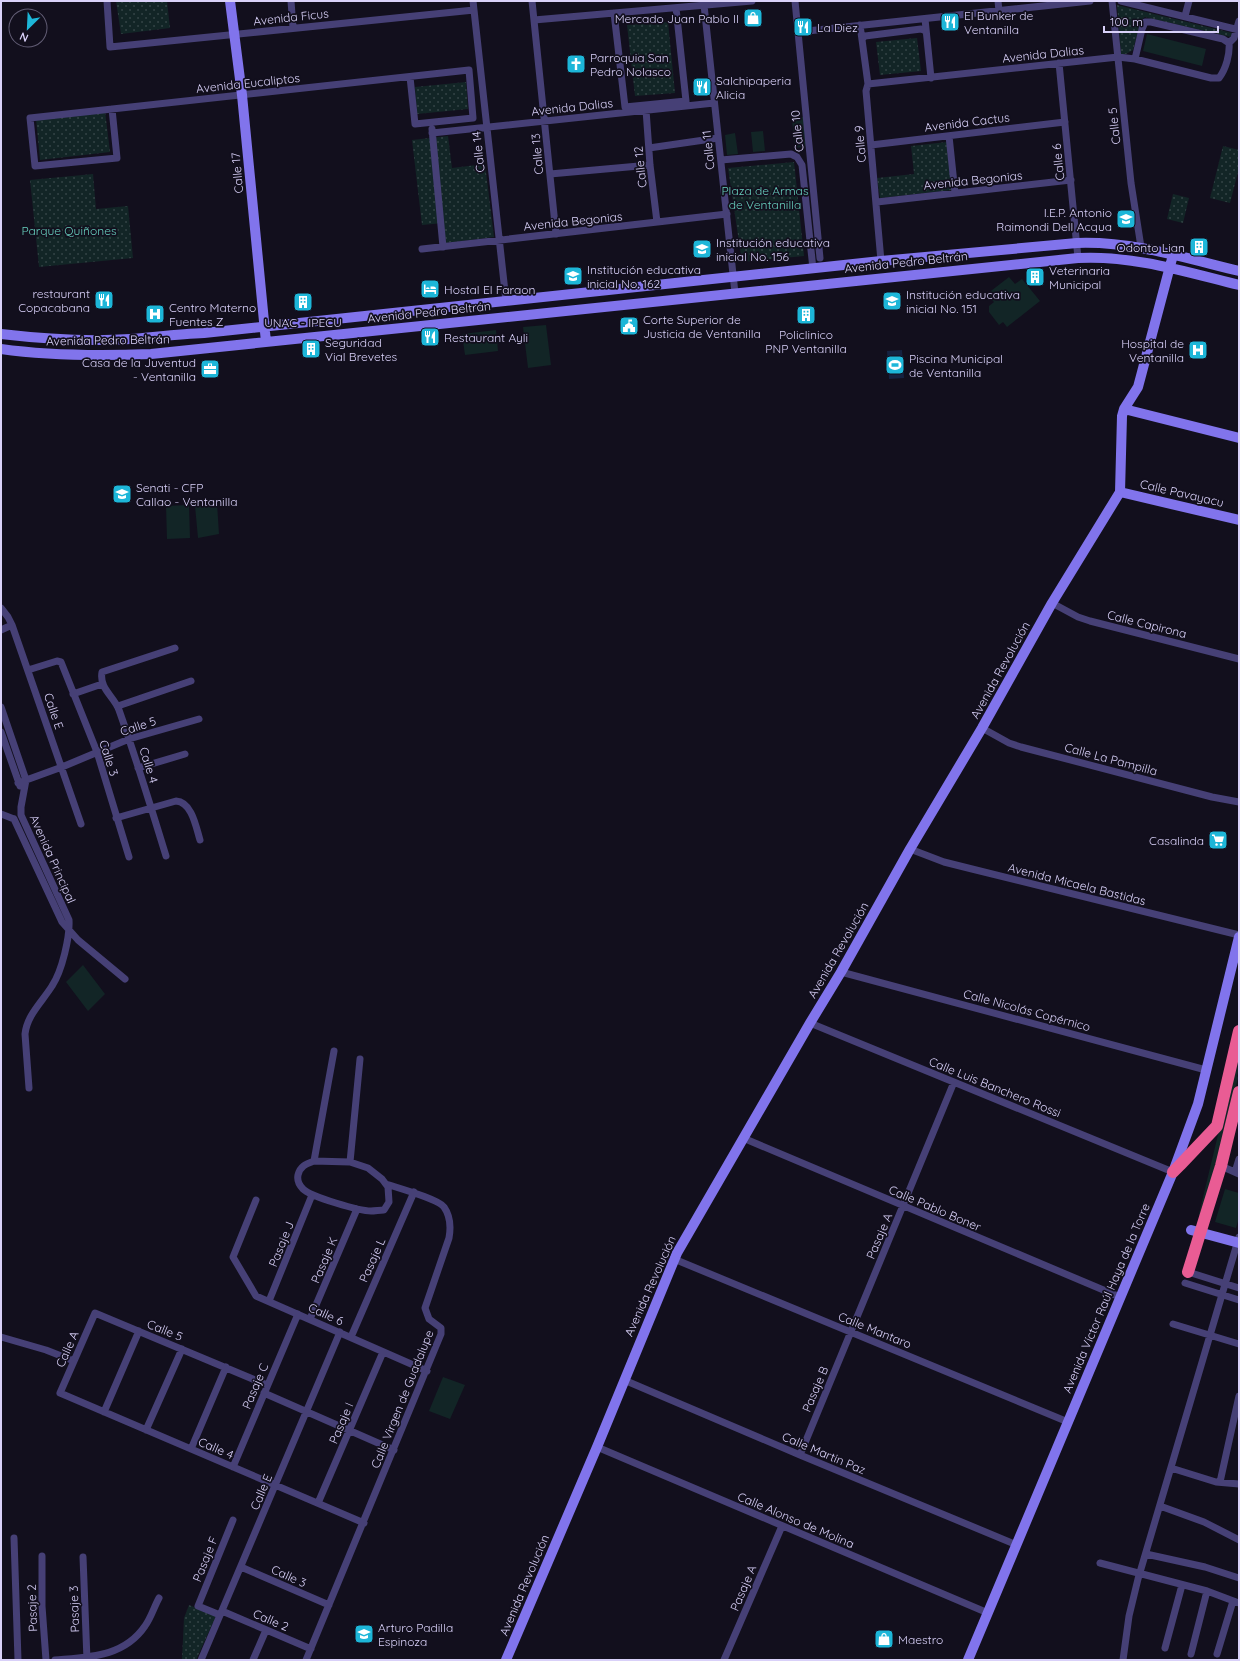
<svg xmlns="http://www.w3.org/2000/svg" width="1240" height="1661" viewBox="0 0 1240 1661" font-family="Quicksand,sans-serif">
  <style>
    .green { fill: #122526 }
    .park { fill: url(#park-dots) }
    .water { fill: #152240 }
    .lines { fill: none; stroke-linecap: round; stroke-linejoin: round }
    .street { stroke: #464076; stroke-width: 7 }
    .secondary { stroke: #8174ec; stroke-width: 10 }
    .highway { stroke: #e95c94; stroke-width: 12 }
    .labels { text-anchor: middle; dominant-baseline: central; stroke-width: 3.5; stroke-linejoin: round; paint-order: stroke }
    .poi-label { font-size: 12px; fill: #d9d1f9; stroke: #120f1d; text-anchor: start }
    .street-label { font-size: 12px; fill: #d9d1f9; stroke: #120f1d }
    .park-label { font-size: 12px; fill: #67cebd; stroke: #120f1d }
  </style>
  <defs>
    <pattern id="park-dots" width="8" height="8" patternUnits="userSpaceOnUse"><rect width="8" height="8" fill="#122526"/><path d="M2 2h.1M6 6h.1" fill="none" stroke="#344446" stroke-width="1.8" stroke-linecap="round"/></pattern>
  </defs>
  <rect width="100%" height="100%" fill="#120f1d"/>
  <!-- green -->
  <path class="green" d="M 1147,34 L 1206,49 L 1202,66 L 1143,51 Z
    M 806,116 L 809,146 L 795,148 L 792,120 Z
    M 763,131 L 765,151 L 753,152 L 751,132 Z
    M 735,133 L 738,154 L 727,155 L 725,135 Z
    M 1009,277 L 1015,284 L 1022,279 L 1040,301 L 1007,327 L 1003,322 L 999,325 L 989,312 L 989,306 L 994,302 L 987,294 Z
    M 546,325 L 551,365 L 528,368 L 523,327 Z
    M 496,330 L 498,351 L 465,355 L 462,334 Z
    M 217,503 L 219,534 L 198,538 L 195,506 Z
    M 189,505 L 190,538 L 167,539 L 166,506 Z
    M 83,965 L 105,994 L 88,1011 L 66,982 Z
    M 1239,1047 L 1239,1069 L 1237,1076 L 1238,1078 L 1202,1216 L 1200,1216 L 1199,1214 Z
    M 1225,1189 L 1239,1193 L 1239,1218 L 1236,1228 L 1215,1222 Z
    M 443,1377 L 465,1385 L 450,1419 L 429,1411 Z"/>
  <!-- park -->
  <path class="park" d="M 116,1 L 167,1 L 170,28 L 121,34 Z
    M 1117,5 L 1232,33 L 1231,37 L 1145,17 L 1141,20 L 1133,50 L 1126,54 L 1121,54 Z
    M 668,22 L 675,93 L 635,96 L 627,25 Z
    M 917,38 L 921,71 L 880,75 L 876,42 Z
    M 466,82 L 468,109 L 417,114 L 415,87 Z
    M 105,111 L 110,152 L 40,160 L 36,119 Z
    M 448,136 L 452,168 L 485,164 L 494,237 L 446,243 L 443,223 L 422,225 L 412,140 Z
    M 947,142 L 952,190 L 880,198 L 877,178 L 914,174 L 911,146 Z
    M 1223,146 L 1239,150 L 1239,168 L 1230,203 L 1210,198 Z
    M 794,162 L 804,256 L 742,262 L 728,168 Z
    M 93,174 L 96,209 L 128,206 L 133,258 L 39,267 L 30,180 Z
    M 1173,194 L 1189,198 L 1183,223 L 1167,219 Z
    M 189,1605 L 216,1616 L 196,1660 L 182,1659 L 184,1618 Z"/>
  <!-- water -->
  <path class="water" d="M 902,350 L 904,378 L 889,379 L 887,351 Z"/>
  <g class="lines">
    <!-- street -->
    <path class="street" d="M 107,1 L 110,47 L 474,10
      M 291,1 L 293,28
      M 473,1 L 506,301
      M 532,1 L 556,234
      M 795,1 L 820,258
      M 998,1 L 999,11
      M 1112,1 L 1131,183 L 1141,247
      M 1121,1 L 1239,30
      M 704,5 L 735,293
      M 614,13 L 625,107 L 686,101 L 676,8
      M 1185,16 L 1189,1
      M 925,19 L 931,78
      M 534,20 L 752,1
      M 860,25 L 868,84 L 866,91 L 881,261
      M 798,32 L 1090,1
      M 862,39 L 865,36 L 921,29 L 926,31
      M 1229,43 L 1234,38 L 1239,21
      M 1135,59 L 1142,29 L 1145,22 L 1151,22 L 1223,39 L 1229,43
      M 1059,63 L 1078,258
      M 868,84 L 1118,57 L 1135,59 L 1211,78 L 1219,78 C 1226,69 1230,54 1229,43
      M 112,109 L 117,158 L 35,166 L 30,118 L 469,70 L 473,118 L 415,124 L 410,77
      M 646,110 L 650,165 L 657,222
      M 432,129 L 443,247
      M 432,133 L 714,103
      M 949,136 L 955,193
      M 871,145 L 1065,122
      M 649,148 L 718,138
      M 721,160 L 791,154 L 797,157 L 802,165 L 813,269
      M 550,174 L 650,165
      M 877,202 L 1071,180
      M 422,249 L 727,214
      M 1052,603 L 1078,617 L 1090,621 L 1239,659
      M 1,608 L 8,617 L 12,625 L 81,824
      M 1,630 L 12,625
      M 28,670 L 57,661 L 61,662 L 97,752 L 129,857
      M 73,694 L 102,684
      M 118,706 L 191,681
      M 1,707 L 26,780 L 21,807 L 21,815 L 69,920 C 70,937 62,971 52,986 C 42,1002 27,1015 25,1034 L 29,1088
      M 982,728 L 1009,743 L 1021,747 L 1212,797 L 1239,802
      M 1,732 L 20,786
      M 138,768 L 185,754
      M 18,783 L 62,767 L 129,739 L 199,719
      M 1,814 L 14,819
      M 116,818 L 176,801 C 192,802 196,827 200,840
      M 14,819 L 62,922 L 78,940 L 125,979
      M 910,849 L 944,862 L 972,869 L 1239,935
      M 166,856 C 151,807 136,758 119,710 C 114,696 99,689 102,672 L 175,648
      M 841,972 L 1206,1070
      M 810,1023 L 1173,1172
      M 743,1138 L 1120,1297
      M 314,1161 L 350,1162 L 368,1168 L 382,1179 L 388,1187 L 389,1202 L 384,1210 C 380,1210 375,1211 371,1211 C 360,1211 311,1197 303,1189 C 299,1185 297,1180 298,1175 C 300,1166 306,1164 314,1161 Z
      M 314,1161 L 334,1051
      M 350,1162 L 360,1059
      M 1221,1166 L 1239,1174
      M 1235,1172 L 1239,1159
      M 256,1200 L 233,1257 L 256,1296 L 427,1371
      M 674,1259 L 1068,1422
      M 1188,1272 L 1239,1288
      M 1185,1283 L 1239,1300
      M 269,1301 L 312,1195
      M 310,1319 L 357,1209
      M 1173,1324 L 1239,1344
      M 1,1337 L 46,1350 L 74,1361
      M 351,1337 L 414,1192
      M 624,1380 L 800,1455 L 1017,1545
      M 267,1385 L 95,1313 L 60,1393 L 364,1523
      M 264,1393 L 394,1450
      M 104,1412 L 139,1331
      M 146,1430 L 182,1349
      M 597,1447 L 988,1613
      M 191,1449 L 226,1367
      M 800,1455 L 954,1082
      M 233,1467 L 298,1314
      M 1171,1468 L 1216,1482 L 1239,1484
      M 1220,1482 L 1239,1396
      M 318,1503 L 383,1352
      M 1160,1506 L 1204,1522 L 1239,1540
      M 14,1538 L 18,1660
      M 1146,1554 L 1205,1567 L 1239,1578
      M 42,1556 L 42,1606 L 46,1660
      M 83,1557 L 87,1660
      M 1100,1563 L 1207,1591 L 1239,1603
      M 241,1567 L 329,1605
      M 222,1611 L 311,1649
      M 220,1615 L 198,1606 L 233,1520
      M 1165,1648 L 1182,1585
      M 1191,1654 L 1207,1591
      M 1217,1654 L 1233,1601
      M 55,1660 C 89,1657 124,1657 145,1626 C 151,1618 154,1607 159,1598
      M 201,1660 L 340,1332
      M 253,1660 L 266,1630
      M 306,1660 L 441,1334 L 441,1328 L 429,1319 L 425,1308 L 449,1238 C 451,1227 451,1217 444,1207 C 438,1199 398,1188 386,1184
      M 724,1660 L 782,1526
      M 1123,1660 L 1129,1616 L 1138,1579 L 1239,1237"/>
    <!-- secondary -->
    <path class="secondary" d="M 230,1 L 242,95 L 266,342
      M 1,334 C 44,339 87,342 130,339 C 155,337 180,334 204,333 L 881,261 L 1077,243 C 1133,241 1185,258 1239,271
      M 1,349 C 51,356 100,356 151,354 L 1078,258 C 1133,255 1186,272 1239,285
      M 1124,409 L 1239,438
      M 1120,492 L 1239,520
      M 1191,1230 L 1239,1243
      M 506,1660 L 597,1447 L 677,1253 L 810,1023 L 841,972 L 910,849 L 982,728 L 1052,603 L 1120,492 L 1122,416 L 1124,409 L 1138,387 L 1142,372 L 1173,255
      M 968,1660 L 1173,1172 L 1198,1104 L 1239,937"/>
    <!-- highway -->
    <path class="highway" d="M 1173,1172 L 1180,1165 L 1217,1126 L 1239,1031
      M 1188,1272 L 1221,1166 L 1239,1092"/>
  </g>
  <!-- icons -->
  <defs>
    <symbol id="shop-square" viewBox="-11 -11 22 22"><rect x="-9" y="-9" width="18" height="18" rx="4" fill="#1db6d8" stroke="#120f1d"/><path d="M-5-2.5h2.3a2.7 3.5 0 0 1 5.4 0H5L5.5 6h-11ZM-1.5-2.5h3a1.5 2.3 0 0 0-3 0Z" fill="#fff"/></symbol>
    <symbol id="restaurant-square" viewBox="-11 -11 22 22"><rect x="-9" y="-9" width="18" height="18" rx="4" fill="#1db6d8" stroke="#120f1d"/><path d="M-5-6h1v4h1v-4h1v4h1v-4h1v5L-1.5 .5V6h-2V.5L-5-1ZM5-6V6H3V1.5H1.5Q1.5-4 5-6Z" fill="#fff"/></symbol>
    <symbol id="church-square" viewBox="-11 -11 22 22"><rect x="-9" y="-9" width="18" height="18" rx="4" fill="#1db6d8" stroke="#120f1d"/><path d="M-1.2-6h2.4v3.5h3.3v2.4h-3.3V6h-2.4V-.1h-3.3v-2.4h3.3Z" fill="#fff"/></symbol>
    <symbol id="school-square" viewBox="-11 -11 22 22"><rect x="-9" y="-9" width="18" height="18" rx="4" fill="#1db6d8" stroke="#120f1d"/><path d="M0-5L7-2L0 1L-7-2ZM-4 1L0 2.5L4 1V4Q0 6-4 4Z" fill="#fff"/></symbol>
    <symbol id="building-square" viewBox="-11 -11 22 22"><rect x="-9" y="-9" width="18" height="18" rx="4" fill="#1db6d8" stroke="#120f1d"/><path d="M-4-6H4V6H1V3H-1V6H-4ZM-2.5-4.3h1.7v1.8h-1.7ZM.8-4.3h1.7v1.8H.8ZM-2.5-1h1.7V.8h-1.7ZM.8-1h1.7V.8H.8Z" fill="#fff"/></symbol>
    <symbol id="hotel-square" viewBox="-11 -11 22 22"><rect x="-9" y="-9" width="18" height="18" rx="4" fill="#1db6d8" stroke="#120f1d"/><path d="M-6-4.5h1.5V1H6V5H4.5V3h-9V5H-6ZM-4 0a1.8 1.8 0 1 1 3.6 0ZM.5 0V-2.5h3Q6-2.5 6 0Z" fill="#fff"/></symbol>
    <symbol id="hospital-square" viewBox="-11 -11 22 22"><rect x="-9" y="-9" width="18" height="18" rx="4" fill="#1db6d8" stroke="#120f1d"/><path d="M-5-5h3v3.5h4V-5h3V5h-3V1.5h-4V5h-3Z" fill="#fff"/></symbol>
    <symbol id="civic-square" viewBox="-11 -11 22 22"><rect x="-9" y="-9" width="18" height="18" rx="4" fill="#1db6d8" stroke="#120f1d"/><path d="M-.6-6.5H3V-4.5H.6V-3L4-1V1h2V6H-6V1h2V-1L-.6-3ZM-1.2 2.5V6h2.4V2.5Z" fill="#fff"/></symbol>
    <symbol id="stadium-square" viewBox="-11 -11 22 22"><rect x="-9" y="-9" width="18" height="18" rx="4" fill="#1db6d8" stroke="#120f1d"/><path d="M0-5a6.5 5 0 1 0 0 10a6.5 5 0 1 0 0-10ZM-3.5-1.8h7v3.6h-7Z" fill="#fff"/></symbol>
    <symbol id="office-square" viewBox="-11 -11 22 22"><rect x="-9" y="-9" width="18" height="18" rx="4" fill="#1db6d8" stroke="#120f1d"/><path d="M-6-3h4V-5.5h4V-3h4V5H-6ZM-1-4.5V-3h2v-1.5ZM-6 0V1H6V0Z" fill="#fff"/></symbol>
    <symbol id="university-square" viewBox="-11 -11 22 22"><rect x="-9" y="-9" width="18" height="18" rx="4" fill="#1db6d8" stroke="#120f1d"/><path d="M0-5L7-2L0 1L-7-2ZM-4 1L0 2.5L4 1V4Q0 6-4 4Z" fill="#fff"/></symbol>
    <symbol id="supermarket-square" viewBox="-11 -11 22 22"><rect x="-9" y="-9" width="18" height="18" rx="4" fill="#1db6d8" stroke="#120f1d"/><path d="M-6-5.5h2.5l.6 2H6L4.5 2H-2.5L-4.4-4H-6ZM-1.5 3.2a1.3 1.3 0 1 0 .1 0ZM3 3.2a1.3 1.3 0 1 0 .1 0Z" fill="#fff"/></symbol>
  </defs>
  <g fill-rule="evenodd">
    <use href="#shop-square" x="742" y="7" width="22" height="22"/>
    <use href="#restaurant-square" x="939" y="11" width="22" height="22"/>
    <use href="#restaurant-square" x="792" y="16" width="22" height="22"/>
    <use href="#church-square" x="565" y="53" width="22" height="22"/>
    <use href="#restaurant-square" x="691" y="76" width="22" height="22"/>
    <use href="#school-square" x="1115" y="208" width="22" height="22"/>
    <use href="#building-square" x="1188" y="236" width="22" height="22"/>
    <use href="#school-square" x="691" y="238" width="22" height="22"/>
    <use href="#school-square" x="562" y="265" width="22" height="22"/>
    <use href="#building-square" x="1024" y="266" width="22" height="22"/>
    <use href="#hotel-square" x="419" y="278" width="22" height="22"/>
    <use href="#restaurant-square" x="93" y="289" width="22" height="22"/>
    <use href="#school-square" x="881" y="290" width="22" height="22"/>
    <use href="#building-square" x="292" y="291" width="22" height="22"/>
    <use href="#hospital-square" x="144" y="303" width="22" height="22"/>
    <use href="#building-square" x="795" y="304" width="22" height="22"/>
    <use href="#civic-square" x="618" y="315" width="22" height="22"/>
    <use href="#restaurant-square" x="419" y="326" width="22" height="22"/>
    <use href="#building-square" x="300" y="338" width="22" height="22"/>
    <use href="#hospital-square" x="1187" y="339" width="22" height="22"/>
    <use href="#stadium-square" x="884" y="354" width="22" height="22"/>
    <use href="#office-square" x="199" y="358" width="22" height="22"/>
    <use href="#university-square" x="111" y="483" width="22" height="22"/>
    <use href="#supermarket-square" x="1207" y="829" width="22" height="22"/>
    <use href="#school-square" x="353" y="1623" width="22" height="22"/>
    <use href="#shop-square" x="873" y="1628" width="22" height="22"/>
  </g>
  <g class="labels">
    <!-- poi labels -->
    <g class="poi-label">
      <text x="964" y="15">El Bunker de<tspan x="964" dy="14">Ventanilla</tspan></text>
      <text x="739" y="18" text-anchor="end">Mercado Juan Pablo II</text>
      <text x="817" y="27">La Diez</text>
      <text x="590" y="57">Parroquia San<tspan x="590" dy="14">Pedro Nolasco</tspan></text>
      <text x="716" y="80">Salchipaperia<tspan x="716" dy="14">Alicia</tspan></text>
      <text x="1112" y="212" text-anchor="end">I.E.P. Antonio<tspan x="1112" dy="14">Raimondi Dell Acqua</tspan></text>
      <text x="716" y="242">Institución educativa<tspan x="716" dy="14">inicial No. 156</tspan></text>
      <text x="1185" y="247" text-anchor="end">Odonto Lian</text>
      <text x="587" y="269">Institución educativa<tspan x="587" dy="14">inicial No. 162</tspan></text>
      <text x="1049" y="270">Veterinaria<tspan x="1049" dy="14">Municipal</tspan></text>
      <text x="444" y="289">Hostal El Faraon</text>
      <text x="90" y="293" text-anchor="end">restaurant<tspan x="90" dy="14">Copacabana</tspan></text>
      <text x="906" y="294">Institución educativa<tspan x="906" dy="14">inicial No. 151</tspan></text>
      <text x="169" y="307">Centro Materno<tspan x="169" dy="14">Fuentes Z</tspan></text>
      <text x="643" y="319">Corte Superior de<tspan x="643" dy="14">Justicia de Ventanilla</tspan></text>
      <text x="303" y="322" text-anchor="middle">UNAC - IPECU</text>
      <text x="806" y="334" text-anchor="middle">Policlinico<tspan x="806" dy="14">PNP Ventanilla</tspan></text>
      <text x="444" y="337">Restaurant Ayli</text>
      <text x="325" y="342">Seguridad<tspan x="325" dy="14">Vial Brevetes</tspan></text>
      <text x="1184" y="343" text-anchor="end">Hospital de<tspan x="1184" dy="14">Ventanilla</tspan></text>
      <text x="909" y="358">Piscina Municipal<tspan x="909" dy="14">de Ventanilla</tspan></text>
      <text x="196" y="362" text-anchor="end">Casa de la Juventud<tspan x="196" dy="14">- Ventanilla</tspan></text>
      <text x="136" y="487">Senati - CFP<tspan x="136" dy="14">Callao - Ventanilla</tspan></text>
      <text x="1204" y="840" text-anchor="end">Casalinda</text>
      <text x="378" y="1627">Arturo Padilla<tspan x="378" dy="14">Espinoza</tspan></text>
      <text x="898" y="1639">Maestro</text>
    </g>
    <!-- street labels -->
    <g class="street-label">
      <text transform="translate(291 17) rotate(-6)">Avenida Ficus</text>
      <text transform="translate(1043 54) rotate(-6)">Avenida Dalias</text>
      <text transform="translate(248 83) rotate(-6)">Avenida Eucaliptos</text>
      <text transform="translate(572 107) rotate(-6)">Avenida Dalias</text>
      <text transform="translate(967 122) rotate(-7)">Avenida Cactus</text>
      <text transform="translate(1114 126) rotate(-96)">Calle 5</text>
      <text transform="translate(797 131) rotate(-96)">Calle 10</text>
      <text transform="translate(860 144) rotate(-95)">Calle 9</text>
      <text transform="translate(708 150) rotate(-96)">Calle 11</text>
      <text transform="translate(478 152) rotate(-96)">Calle 14</text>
      <text transform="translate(537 154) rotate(-95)">Calle 13</text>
      <text transform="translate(1058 162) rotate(-96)">Calle 6</text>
      <text transform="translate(640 167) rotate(-96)">Calle 12</text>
      <text transform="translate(237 173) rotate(-95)">Calle 17</text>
      <text transform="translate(973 180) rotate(-6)">Avenida Begonias</text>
      <text transform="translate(573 221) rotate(-6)">Avenida Begonias</text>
      <text transform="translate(906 262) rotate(-6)">Avenida Pedro Beltrán</text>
      <text transform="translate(429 312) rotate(-6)">Avenida Pedro Beltrán</text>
      <text transform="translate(108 340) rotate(-1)">Avenida Pedro Beltrán</text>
      <text transform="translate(1182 493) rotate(13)">Calle Pavayacu</text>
      <text transform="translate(1147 624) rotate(14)">Calle Capirona</text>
      <text transform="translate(1000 670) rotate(-61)">Avenida Revolución</text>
      <text transform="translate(54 711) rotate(71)">Calle E</text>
      <text transform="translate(138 726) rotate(-18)">Calle 5</text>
      <text transform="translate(109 758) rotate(72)">Calle 3</text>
      <text transform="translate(1111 759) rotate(15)">Calle La Pampilla</text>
      <text transform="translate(149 765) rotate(73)">Calle 4</text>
      <text transform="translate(53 859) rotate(66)">Avenida Principal</text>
      <text transform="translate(1077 884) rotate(14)">Avenida Micaela Bastidas</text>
      <text transform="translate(838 950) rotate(-60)">Avenida Revolución</text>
      <text transform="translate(1027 1010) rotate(15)">Calle Nicolás Copérnico</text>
      <text transform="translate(995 1087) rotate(22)">Calle Luis Banchero Rossi</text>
      <text transform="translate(935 1208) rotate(23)">Calle Pablo Boner</text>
      <text transform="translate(879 1236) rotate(-67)">Pasaje A</text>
      <text transform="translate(281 1244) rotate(-68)">Pasaje J</text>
      <text transform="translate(324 1260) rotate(-67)">Pasaje K</text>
      <text transform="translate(372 1260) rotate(-66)">Pasaje L</text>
      <text transform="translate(650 1286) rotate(-66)">Avenida Revolución</text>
      <text transform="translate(1106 1298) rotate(-67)">Avenida Víctor Raúl Haya de la Torre</text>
      <text transform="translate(326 1314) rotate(24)">Calle 6</text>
      <text transform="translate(165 1330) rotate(22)">Calle 5</text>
      <text transform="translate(875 1330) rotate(22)">Calle Mantaro</text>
      <text transform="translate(67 1349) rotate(-66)">Calle A</text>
      <text transform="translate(255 1386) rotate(-67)">Pasaje C</text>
      <text transform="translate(815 1389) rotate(-67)">Pasaje B</text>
      <text transform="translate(402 1399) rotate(-68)">Calle Virgen de Guadalupe</text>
      <text transform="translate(341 1423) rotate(-67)">Pasaje I</text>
      <text transform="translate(216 1448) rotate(23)">Calle 4</text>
      <text transform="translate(824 1453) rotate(23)">Calle Martin Paz</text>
      <text transform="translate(261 1492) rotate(-67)">Calle E</text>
      <text transform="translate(796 1520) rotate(23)">Calle Alonso de Molina</text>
      <text transform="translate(205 1559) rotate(-68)">Pasaje F</text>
      <text transform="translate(289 1576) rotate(24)">Calle 3</text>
      <text transform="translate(524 1585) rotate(-67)">Avenida Revolución</text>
      <text transform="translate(743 1588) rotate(-67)">Pasaje A</text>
      <text transform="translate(32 1608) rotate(-92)">Pasaje 2</text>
      <text transform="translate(74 1609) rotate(-92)">Pasaje 3</text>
      <text transform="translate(271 1620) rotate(23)">Calle 2</text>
    </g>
    <!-- park labels -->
    <g class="park-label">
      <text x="765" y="190">Plaza de Armas<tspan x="765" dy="14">de Ventanilla</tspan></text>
      <text x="69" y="230">Parque Quiñones</text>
    </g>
  </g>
  <!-- border -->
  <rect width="1240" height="1661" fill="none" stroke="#d9d1f9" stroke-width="4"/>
  <!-- north arrow -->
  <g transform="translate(28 28) rotate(204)"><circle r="19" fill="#120f1d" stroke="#625d75"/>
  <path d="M0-3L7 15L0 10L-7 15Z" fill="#1db6d8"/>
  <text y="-6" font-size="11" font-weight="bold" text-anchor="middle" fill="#d9d1f9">N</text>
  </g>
  <!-- scale -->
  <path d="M1104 26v6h114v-6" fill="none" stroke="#d9d1f9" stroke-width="2"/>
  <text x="1110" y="26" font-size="12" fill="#d9d1f9" stroke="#120f1d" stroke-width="3" paint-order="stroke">100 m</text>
</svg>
